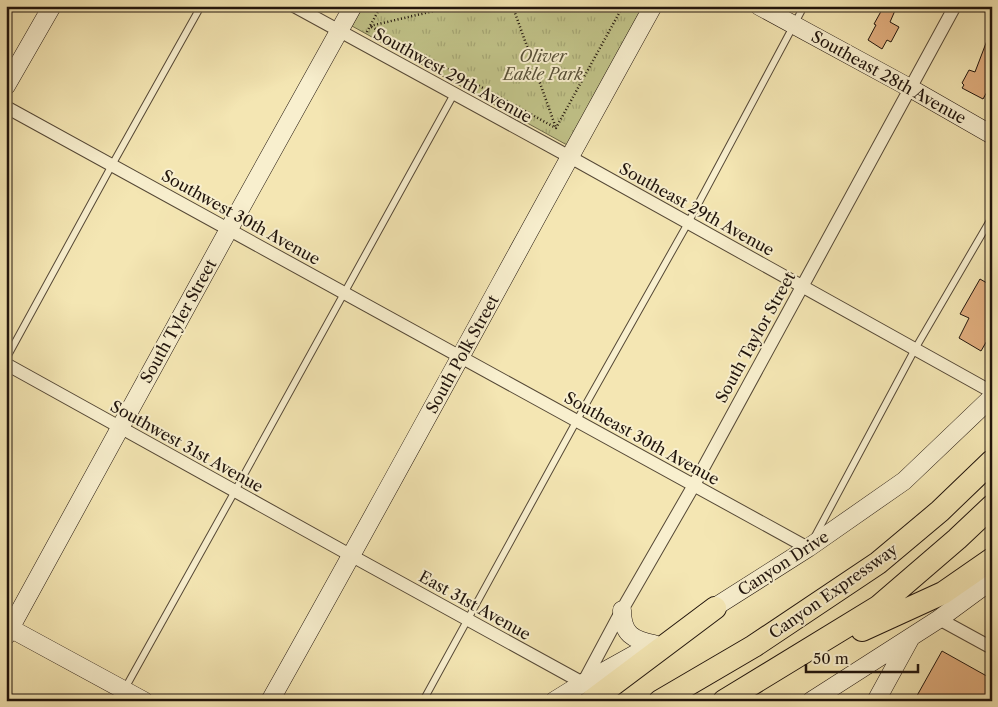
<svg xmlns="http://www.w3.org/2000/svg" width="998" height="707" viewBox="0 0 998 707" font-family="'Libre Caslon Text',serif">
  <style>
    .grass { fill: url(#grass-tufts); stroke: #706c4a }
    .building { fill: #e2af7f; stroke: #20140c }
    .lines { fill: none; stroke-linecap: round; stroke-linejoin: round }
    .lane-casing { stroke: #554836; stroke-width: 8 }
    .street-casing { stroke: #554836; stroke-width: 14 }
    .secondary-casing { stroke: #20140c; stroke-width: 19 }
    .highway-casing { stroke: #20140c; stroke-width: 24 }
    .path { stroke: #20140c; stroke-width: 2.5; stroke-dasharray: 1 2.5; stroke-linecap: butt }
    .lane { stroke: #f8efce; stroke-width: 6 }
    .street { stroke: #f8efce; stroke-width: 12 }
    .secondary { stroke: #f8efce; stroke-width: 18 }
    .highway { stroke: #f4e6b3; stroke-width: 22 }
    .labels { text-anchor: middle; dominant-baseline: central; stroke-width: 4; stroke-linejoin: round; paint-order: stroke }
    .park-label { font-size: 16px; font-style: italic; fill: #585138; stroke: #f8efce }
    .street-label { font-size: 16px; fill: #20140c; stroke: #f8efce }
  </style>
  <defs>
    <pattern id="grass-tufts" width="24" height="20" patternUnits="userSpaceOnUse" patternTransform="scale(1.25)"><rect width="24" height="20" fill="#c1c389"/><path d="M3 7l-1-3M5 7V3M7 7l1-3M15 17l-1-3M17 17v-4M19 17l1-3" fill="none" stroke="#a6a775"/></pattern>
  </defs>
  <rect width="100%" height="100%" fill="#f4e6b3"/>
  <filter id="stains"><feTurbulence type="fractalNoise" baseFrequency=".004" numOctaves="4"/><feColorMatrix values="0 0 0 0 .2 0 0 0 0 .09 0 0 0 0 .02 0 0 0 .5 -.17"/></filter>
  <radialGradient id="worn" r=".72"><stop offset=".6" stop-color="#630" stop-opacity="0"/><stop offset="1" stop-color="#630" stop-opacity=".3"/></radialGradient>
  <!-- grass -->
  <path class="grass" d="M 363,6 L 643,6 L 567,145 L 352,26 Z"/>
  <!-- building -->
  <path class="building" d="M 884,6 L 897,6 L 890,22 L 899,27 L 891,42 L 887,40 L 882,49 L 868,40 L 876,25 L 874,24 Z
    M 991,30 L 992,31 L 992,83 L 983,99 L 962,88 L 964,85 L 962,83 L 969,70 L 975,72 Z
    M 980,279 L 992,286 L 992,332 L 981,351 L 959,338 L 969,318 L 960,314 Z
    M 942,651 L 992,679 L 992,701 L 914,701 Z"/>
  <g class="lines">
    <defs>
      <path id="lane" d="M 6,359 L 112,165 L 201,6
        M 814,538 L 915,349 L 992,217
        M 118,701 L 235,491 L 454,94
        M 423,701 L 577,420 L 688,223 L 804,6"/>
      <path id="street" d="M 294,6 L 570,157 L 992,392
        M 6,107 L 808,548
        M 6,364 L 352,556 L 583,683 L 622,610 L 694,485 L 955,6
        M 939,619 L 992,648"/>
      <path id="secondary" d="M 759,6 L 910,88 L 992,135
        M 6,86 L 52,6
        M 622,610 C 622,634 633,640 654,644
        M 704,614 L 808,548 L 904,481 L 992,397
        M 6,626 L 144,701
        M 6,636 L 229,229 L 353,6
        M 270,701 C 400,470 525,237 653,6
        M 554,701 L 583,683 L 653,644
        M 811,701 L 939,619 L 992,580
        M 876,701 L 910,639"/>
      <path id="highway" d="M 862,630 L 943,593 L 992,559
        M 591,701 L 715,608
        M 660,701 L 754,646 L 878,563 L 940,511 L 992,461
        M 724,701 L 878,607 L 957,539 L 992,506"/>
    </defs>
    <!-- lane casing -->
    <use href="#lane" class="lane-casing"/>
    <!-- street casing -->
    <use href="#street" class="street-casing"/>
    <!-- secondary casing -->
    <use href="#secondary" class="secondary-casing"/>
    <!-- highway casing -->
    <use href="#highway" class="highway-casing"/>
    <!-- path -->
    <path class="path" d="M 381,6 L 370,26 L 556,128 L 623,6
      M 508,6 L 514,10 L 516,6
      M 514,10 L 556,128
      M 367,32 L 370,26 L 455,6"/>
    <!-- lane -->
    <use href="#lane" class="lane"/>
    <!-- street -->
    <use href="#street" class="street"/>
    <!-- secondary -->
    <use href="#secondary" class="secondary"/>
    <!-- highway -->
    <use href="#highway" class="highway"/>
  </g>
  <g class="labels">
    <!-- park labels -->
    <g class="park-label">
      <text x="543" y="56">Oliver<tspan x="543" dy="18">Eakle Park</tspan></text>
    </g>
    <!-- street labels -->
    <g class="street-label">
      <text transform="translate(453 75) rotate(29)">Southwest 29th Avenue</text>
      <text transform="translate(889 77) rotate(29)">Southeast 28th Avenue</text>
      <text transform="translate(697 209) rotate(29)">Southeast 29th Avenue</text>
      <text transform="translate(241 217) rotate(29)">Southwest 30th Avenue</text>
      <text transform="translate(178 321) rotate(-61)">South Tyler Street</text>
      <text transform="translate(755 337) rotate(-61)">South Taylor Street</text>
      <text transform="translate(462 354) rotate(-61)">South Polk Street</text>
      <text transform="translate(642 438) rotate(29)">Southeast 30th Avenue</text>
      <text transform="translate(187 446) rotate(29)">Southwest 31st Avenue</text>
      <text transform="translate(783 563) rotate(-33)">Canyon Drive</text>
      <text transform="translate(833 591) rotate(-35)">Canyon Expressway</text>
      <text transform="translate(475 605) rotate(29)">East 31st Avenue</text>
    </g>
  </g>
  <!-- margin -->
  <rect width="998" height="707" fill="none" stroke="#f4e6b3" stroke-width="25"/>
  <rect x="8" y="8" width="983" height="692" fill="none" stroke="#20140c" stroke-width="2.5"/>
  <rect x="12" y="12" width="973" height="682" fill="none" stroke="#20140c"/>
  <!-- scale -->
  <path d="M806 664v8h112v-8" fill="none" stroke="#20140c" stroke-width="2.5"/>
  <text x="813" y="664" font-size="15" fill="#20140c" stroke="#f8efce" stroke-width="4" paint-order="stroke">50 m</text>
  <rect width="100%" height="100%" filter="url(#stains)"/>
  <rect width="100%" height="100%" fill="url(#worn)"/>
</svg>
